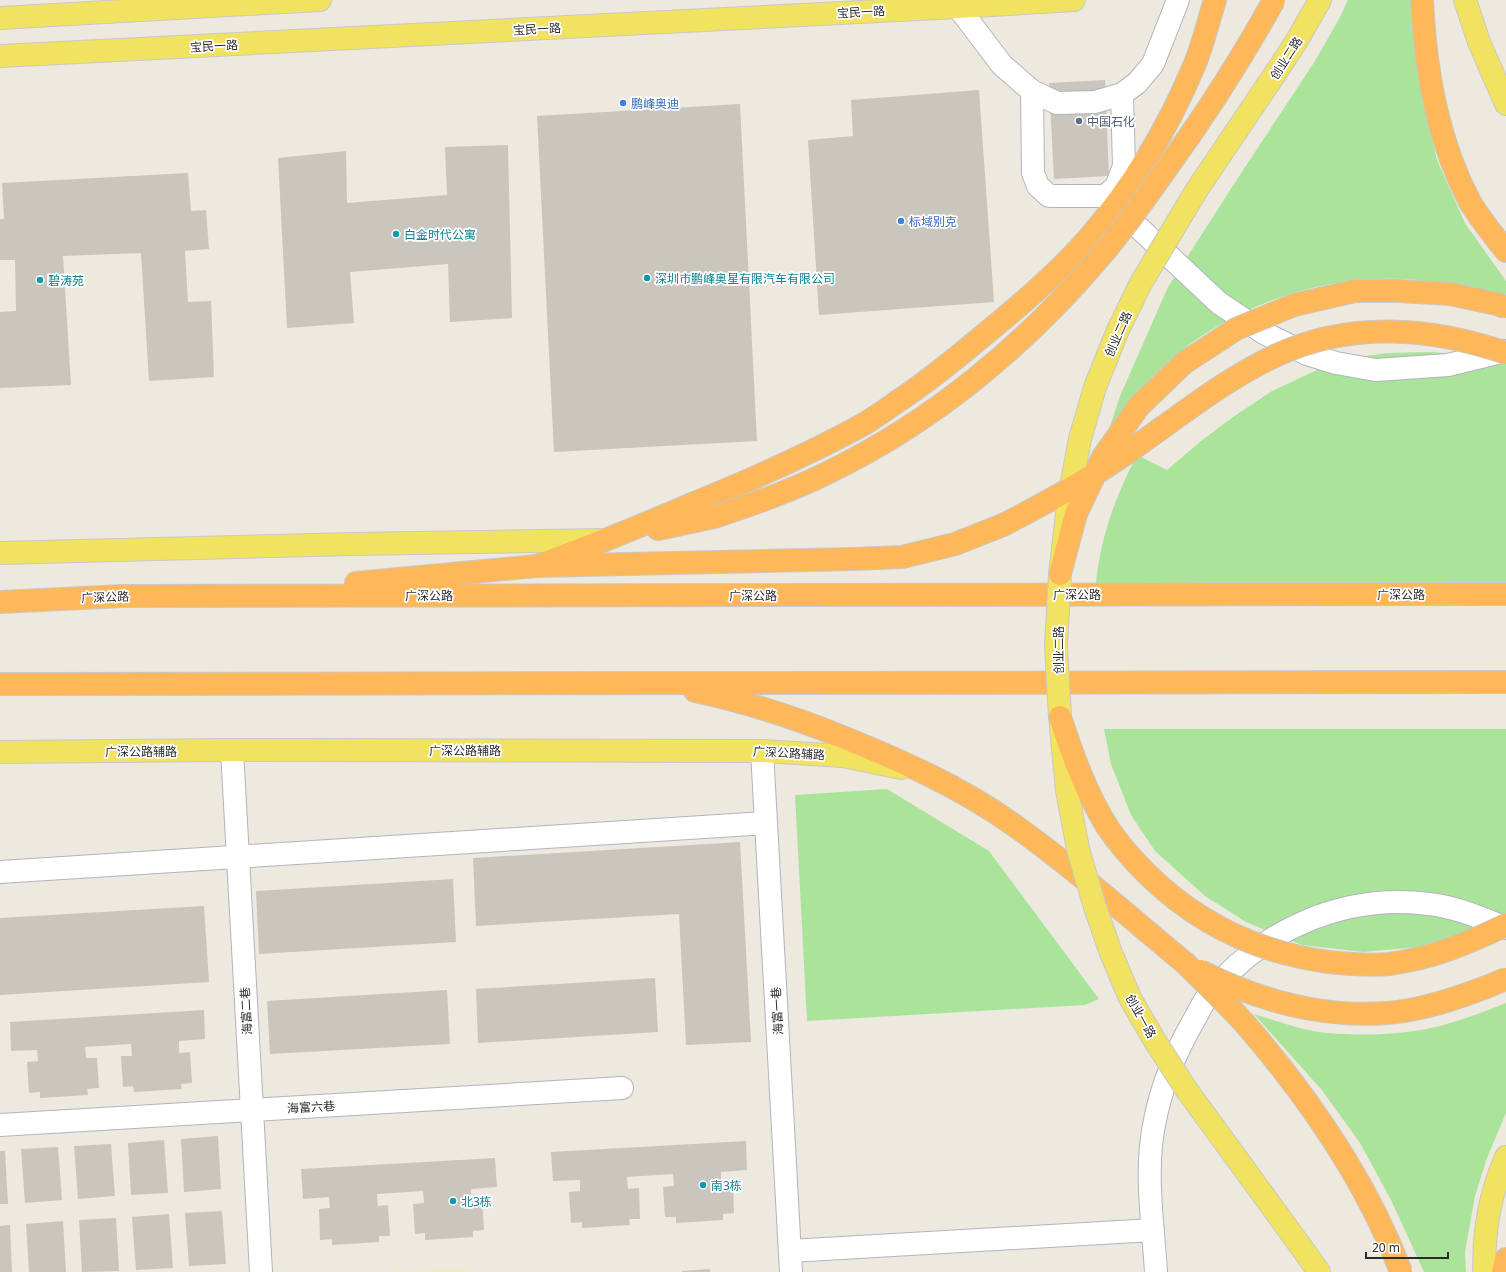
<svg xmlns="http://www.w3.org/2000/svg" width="1506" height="1272" viewBox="0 0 1506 1272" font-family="'Noto Sans','Noto Sans SC',sans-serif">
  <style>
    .education { fill: #efe9ce }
    .green { fill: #aae49b }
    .building { fill: #c9c6be }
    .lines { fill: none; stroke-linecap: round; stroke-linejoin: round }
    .minor-casing { stroke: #b2b3c0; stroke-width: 24 }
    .major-casing { stroke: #c8c8c8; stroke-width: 24 }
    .highway-casing { stroke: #c8c8c8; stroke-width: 24 }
    .minor { stroke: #fff; stroke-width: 22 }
    .major { stroke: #f1e360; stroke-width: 22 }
    .highway { stroke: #feb759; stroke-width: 22 }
    .major-bridge-casing { stroke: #c8c8c8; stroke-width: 24; stroke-linecap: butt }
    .highway-bridge-casing { stroke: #c8c8c8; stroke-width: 24; stroke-linecap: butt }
    .major-bridge { stroke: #f1e360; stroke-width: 22 }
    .highway-bridge { stroke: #feb759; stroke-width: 22 }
    .shop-dot { fill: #3f7fe0; stroke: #fff; stroke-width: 1.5 }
    .service-dot { fill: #5c6f8a; stroke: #fff; stroke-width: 1.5 }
    .culture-dot { fill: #0f9aa8; stroke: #fff; stroke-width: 1.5 }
    .labels { text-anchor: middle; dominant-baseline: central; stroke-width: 3.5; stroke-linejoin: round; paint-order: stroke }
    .street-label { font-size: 12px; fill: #2c2c2c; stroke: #fff }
    .shop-label { font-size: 12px; fill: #366cbe; stroke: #fff; text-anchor: start }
    .service-label { font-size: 12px; fill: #4e5e75; stroke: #fff; text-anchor: start }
    .culture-label { font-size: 12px; fill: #0d838f; stroke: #fff; text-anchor: start }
  </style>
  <rect width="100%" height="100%" fill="#eee9df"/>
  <!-- education -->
  <path class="education" d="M 472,1267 L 472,1272 L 381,1272 Z"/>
  <!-- green -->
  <path class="green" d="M 1348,0 L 1411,0 L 1421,90 L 1437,160 L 1465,223 L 1506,281 L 1506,300 C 1477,292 1447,283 1417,280 C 1346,274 1272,292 1211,330 C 1191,342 1171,359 1154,375 C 1135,393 1121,417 1106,438 L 1120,396 L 1168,287 L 1234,184 L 1315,61 L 1339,19 Z
    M 1431,352 L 1468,355 L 1506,364 L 1506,592 L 1095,593 C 1099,542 1113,501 1137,455 L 1167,470 L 1201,441 L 1233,417 L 1272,391 L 1317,370 L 1351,358 L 1387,353 Z
    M 1104,729 L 1506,729 L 1506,920 L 1430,946 L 1363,952 L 1302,945 L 1246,922 L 1205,896 L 1155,851 L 1131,815 L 1111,764 Z
    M 887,789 L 989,851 L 1099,999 L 1085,1005 L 807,1021 L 795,795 Z
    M 1506,1003 L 1506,1113 L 1487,1158 L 1475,1196 L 1465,1252 L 1466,1272 L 1424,1272 L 1391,1200 L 1360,1143 L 1321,1089 L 1254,1014 C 1277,1021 1303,1031 1328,1033 C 1364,1036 1404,1035 1440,1026 C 1462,1020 1484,1012 1506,1003 Z"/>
  <!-- building -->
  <path class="building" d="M 1105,80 L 1109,176 L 1054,179 L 1049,83 Z
    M 979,90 L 994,302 L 819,315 L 808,140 L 853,136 L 851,100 Z
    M 740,104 L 757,441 L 554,452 L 537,116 Z
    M 508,145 L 512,318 L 450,322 L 448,264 L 350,272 L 354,323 L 287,328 L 278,158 L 346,151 L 347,203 L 447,195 L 445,147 Z
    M 188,173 L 191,211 L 206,210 L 209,249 L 185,251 L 188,302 L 211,301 L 214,377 L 149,381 L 141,253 L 63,256 L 71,385 L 0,388 L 0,312 L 16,311 L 15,260 L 0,260 L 0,219 L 4,219 L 2,183 Z
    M 740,842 L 751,1042 L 686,1045 L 679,914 L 476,926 L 473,858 Z
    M 453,879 L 456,942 L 259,954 L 256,891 Z
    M 204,906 L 209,982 L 0,995 L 0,918 Z
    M 655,978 L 658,1032 L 478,1043 L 476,989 Z
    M 447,990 L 450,1044 L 270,1054 L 267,1001 Z
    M 204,1010 L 205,1039 L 179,1041 L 179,1053 L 190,1052 L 192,1083 L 181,1084 L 182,1089 L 134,1092 L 133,1086 L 123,1087 L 121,1056 L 132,1056 L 131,1044 L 85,1047 L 86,1058 L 97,1058 L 99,1088 L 87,1089 L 88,1095 L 40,1098 L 40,1092 L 29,1093 L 27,1062 L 38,1061 L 37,1050 L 11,1051 L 10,1022 Z
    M 218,1136 L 221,1189 L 184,1192 L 181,1139 Z
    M 164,1140 L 168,1193 L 131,1195 L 128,1143 Z
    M 746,1141 L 747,1170 L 721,1172 L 721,1183 L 733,1182 L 734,1213 L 723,1214 L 723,1220 L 676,1223 L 676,1217 L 665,1217 L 663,1187 L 674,1186 L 673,1174 L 627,1177 L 628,1189 L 639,1188 L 640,1219 L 629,1219 L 630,1225 L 582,1228 L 582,1222 L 571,1223 L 569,1192 L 580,1191 L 580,1180 L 553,1181 L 551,1152 Z
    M 111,1144 L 115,1196 L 78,1199 L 74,1146 Z
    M 58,1147 L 62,1200 L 25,1203 L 21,1149 Z
    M 0,1151 L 5,1151 L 8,1204 L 0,1204 Z
    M 495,1158 L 497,1187 L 471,1189 L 471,1200 L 482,1199 L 484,1230 L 473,1231 L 473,1237 L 425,1240 L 425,1233 L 415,1234 L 413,1204 L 424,1203 L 423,1191 L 377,1194 L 378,1206 L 388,1205 L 390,1236 L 379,1236 L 379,1242 L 332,1245 L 332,1239 L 320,1240 L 319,1209 L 330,1208 L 329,1197 L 303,1199 L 301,1169 Z
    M 222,1211 L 226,1264 L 189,1266 L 185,1213 Z
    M 169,1214 L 173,1268 L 136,1270 L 132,1217 Z
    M 116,1218 L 119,1271 L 82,1272 L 79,1220 Z
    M 63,1221 L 66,1272 L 29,1272 L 26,1224 Z
    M 10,1225 L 12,1272 L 0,1272 L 0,1226 Z
    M 710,1269 L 710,1272 L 682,1272 L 682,1271 Z"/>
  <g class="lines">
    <defs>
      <path id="minor" d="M 958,7 L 1002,65 L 1032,91 L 1057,103 L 1095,102 L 1122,94 L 1137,83 L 1153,64 L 1178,0
        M 1032,91 L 1033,173 L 1038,186 L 1049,196 L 1105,196 L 1116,187 L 1124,166 L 1122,94
        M 1105,196 L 1219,303 L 1264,333 L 1307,354 L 1336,363 L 1376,370 L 1448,365 L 1506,351
        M 232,750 L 261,1272
        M 762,751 L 791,1272
        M 0,872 L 766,823
        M 0,1125 L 622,1088
        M 790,1251 L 1153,1230
        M 1156,1272 C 1153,1222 1144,1170 1155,1120 C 1162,1085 1175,1053 1193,1022 C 1197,1015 1201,1007 1205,1000 C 1258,931 1342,893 1429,904 C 1456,907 1481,918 1506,928"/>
      <path id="major" d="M 1465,0 L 1479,42 L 1506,104
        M 0,18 L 320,0
        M 0,56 L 958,7 L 1074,0
        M 1277,71 L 1296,42 L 1320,0
        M 0,553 L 352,544 L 605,540
        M 0,752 L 232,750 L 762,751 L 843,756 L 901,768
        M 1299,1244 L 1319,1272
        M 1484,1272 C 1484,1229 1489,1197 1506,1157"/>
      <path id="highway" d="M 1422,0 C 1425,69 1437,140 1470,202 C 1480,219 1493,235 1506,251
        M 658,529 L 714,517
        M 537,566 C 589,547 641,526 692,504 C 751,480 808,455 864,424 C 874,418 884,411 894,404 C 924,384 952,362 979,339 C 1017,308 1055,276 1088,239 C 1132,188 1168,128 1194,66 C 1203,45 1208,22 1215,0
        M 356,583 L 537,566 L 853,559 L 902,557 L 955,544 L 1003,525
        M 0,602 L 123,596 L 1506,594
        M 0,684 L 1506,682
        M 695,691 C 747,702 796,718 845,738 C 902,761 960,787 1011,823 C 1072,866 1128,916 1185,963
        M 1503,1272 L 1506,1259"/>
    </defs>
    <!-- minor casing -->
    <use href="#minor" class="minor-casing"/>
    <!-- major casing -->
    <use href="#major" class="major-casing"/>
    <!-- highway casing -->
    <use href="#highway" class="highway-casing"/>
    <!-- minor -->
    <use href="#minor" class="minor"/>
    <!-- major -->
    <use href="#major" class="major"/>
    <!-- highway -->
    <use href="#highway" class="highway"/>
    <defs>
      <path id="major-bridge" d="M 1277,71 L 1196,191 L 1141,283 L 1118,330 L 1095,387 L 1080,439 L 1069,497 L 1060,574 L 1056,646 L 1060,717 L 1067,790 L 1078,849 L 1095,907 L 1111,953 L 1130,998 L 1155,1041 L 1186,1089 L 1299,1244"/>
      <path id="highway-bridge" d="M 714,517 C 753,504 791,491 827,473 C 935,421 1029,342 1105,251 C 1126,226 1145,199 1164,172 C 1204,117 1241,60 1274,0
        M 1003,525 C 1042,505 1081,484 1118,459 C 1170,424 1219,382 1277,355 C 1350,321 1431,327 1506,353
        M 1060,574 L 1076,514 L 1103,457 L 1139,406 L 1184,363 L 1236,329 L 1294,305 L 1355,291 L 1399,291 L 1450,294 L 1497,304 L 1506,307
        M 1060,717 C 1073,756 1086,793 1108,828 C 1119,844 1133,860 1147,874 C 1197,923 1259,953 1329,962 C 1348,964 1370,966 1389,964 C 1433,958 1466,944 1506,925
        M 1185,963 C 1208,986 1232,1008 1253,1033 C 1313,1104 1368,1184 1401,1272
        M 1200,971 C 1258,1000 1322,1018 1387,1013 C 1427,1010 1470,994 1506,979"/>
    </defs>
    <!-- major-bridge casing -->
    <use href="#major-bridge" class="major-bridge-casing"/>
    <!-- highway-bridge casing -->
    <use href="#highway-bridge" class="highway-bridge-casing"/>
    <!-- major-bridge -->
    <use href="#major-bridge" class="major-bridge"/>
    <!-- highway-bridge -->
    <use href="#highway-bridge" class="highway-bridge"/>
  </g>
  <!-- markers -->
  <g class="shop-dot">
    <circle cx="623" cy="103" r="4"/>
    <circle cx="901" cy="221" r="4"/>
  </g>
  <circle class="service-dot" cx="1079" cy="121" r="4"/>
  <g class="culture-dot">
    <circle cx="396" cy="234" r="4"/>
    <circle cx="647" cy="278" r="4"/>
    <circle cx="40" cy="280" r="4"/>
    <circle cx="703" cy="1185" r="4"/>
    <circle cx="453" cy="1201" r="4"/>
  </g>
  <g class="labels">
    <!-- street labels -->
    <g class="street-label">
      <text transform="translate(861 12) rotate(-3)">宝民一路</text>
      <text transform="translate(537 29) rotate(-3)">宝民一路</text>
      <text transform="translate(214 46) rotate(-3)">宝民一路</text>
      <text transform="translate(1286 58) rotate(-57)">创业二路</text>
      <text transform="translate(1118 334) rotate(-66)">创业二路</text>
      <text x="1077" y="594">广深公路</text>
      <text x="1401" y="594">广深公路</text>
      <text x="429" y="595">广深公路</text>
      <text x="753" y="595">广深公路</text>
      <text transform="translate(105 597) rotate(-2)">广深公路</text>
      <text transform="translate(1058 650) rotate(-90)">创业二路</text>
      <text x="465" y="750">广深公路辅路</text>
      <text x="141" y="751">广深公路辅路</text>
      <text transform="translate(789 753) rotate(3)">广深公路辅路</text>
      <text transform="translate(246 1011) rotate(-93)">海富二巷</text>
      <text transform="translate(777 1011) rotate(-93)">海富一巷</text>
      <text transform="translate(1141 1016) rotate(61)">创业一路</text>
      <text transform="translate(311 1107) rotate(-3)">海富六巷</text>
    </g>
    <!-- shop labels -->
    <g class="shop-label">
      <text x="631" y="103">鹏峰奥迪</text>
      <text x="909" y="221">标域别克</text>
    </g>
    <!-- service labels -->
    <g class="service-label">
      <text x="1087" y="121">中国石化</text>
    </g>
    <!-- culture labels -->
    <g class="culture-label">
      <text x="404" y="234">白金时代公寓</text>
      <text x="655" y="278">深圳市鹏峰奥星有限汽车有限公司</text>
      <text x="48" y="280">碧涛苑</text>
      <text x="711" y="1185">南3栋</text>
      <text x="461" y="1201">北3栋</text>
    </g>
  </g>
  <!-- scale -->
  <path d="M1366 1252v6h82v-6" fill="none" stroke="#2c2c2c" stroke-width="2"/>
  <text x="1372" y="1252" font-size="12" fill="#2c2c2c" stroke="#ffffff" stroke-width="3" paint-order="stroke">20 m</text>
</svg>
